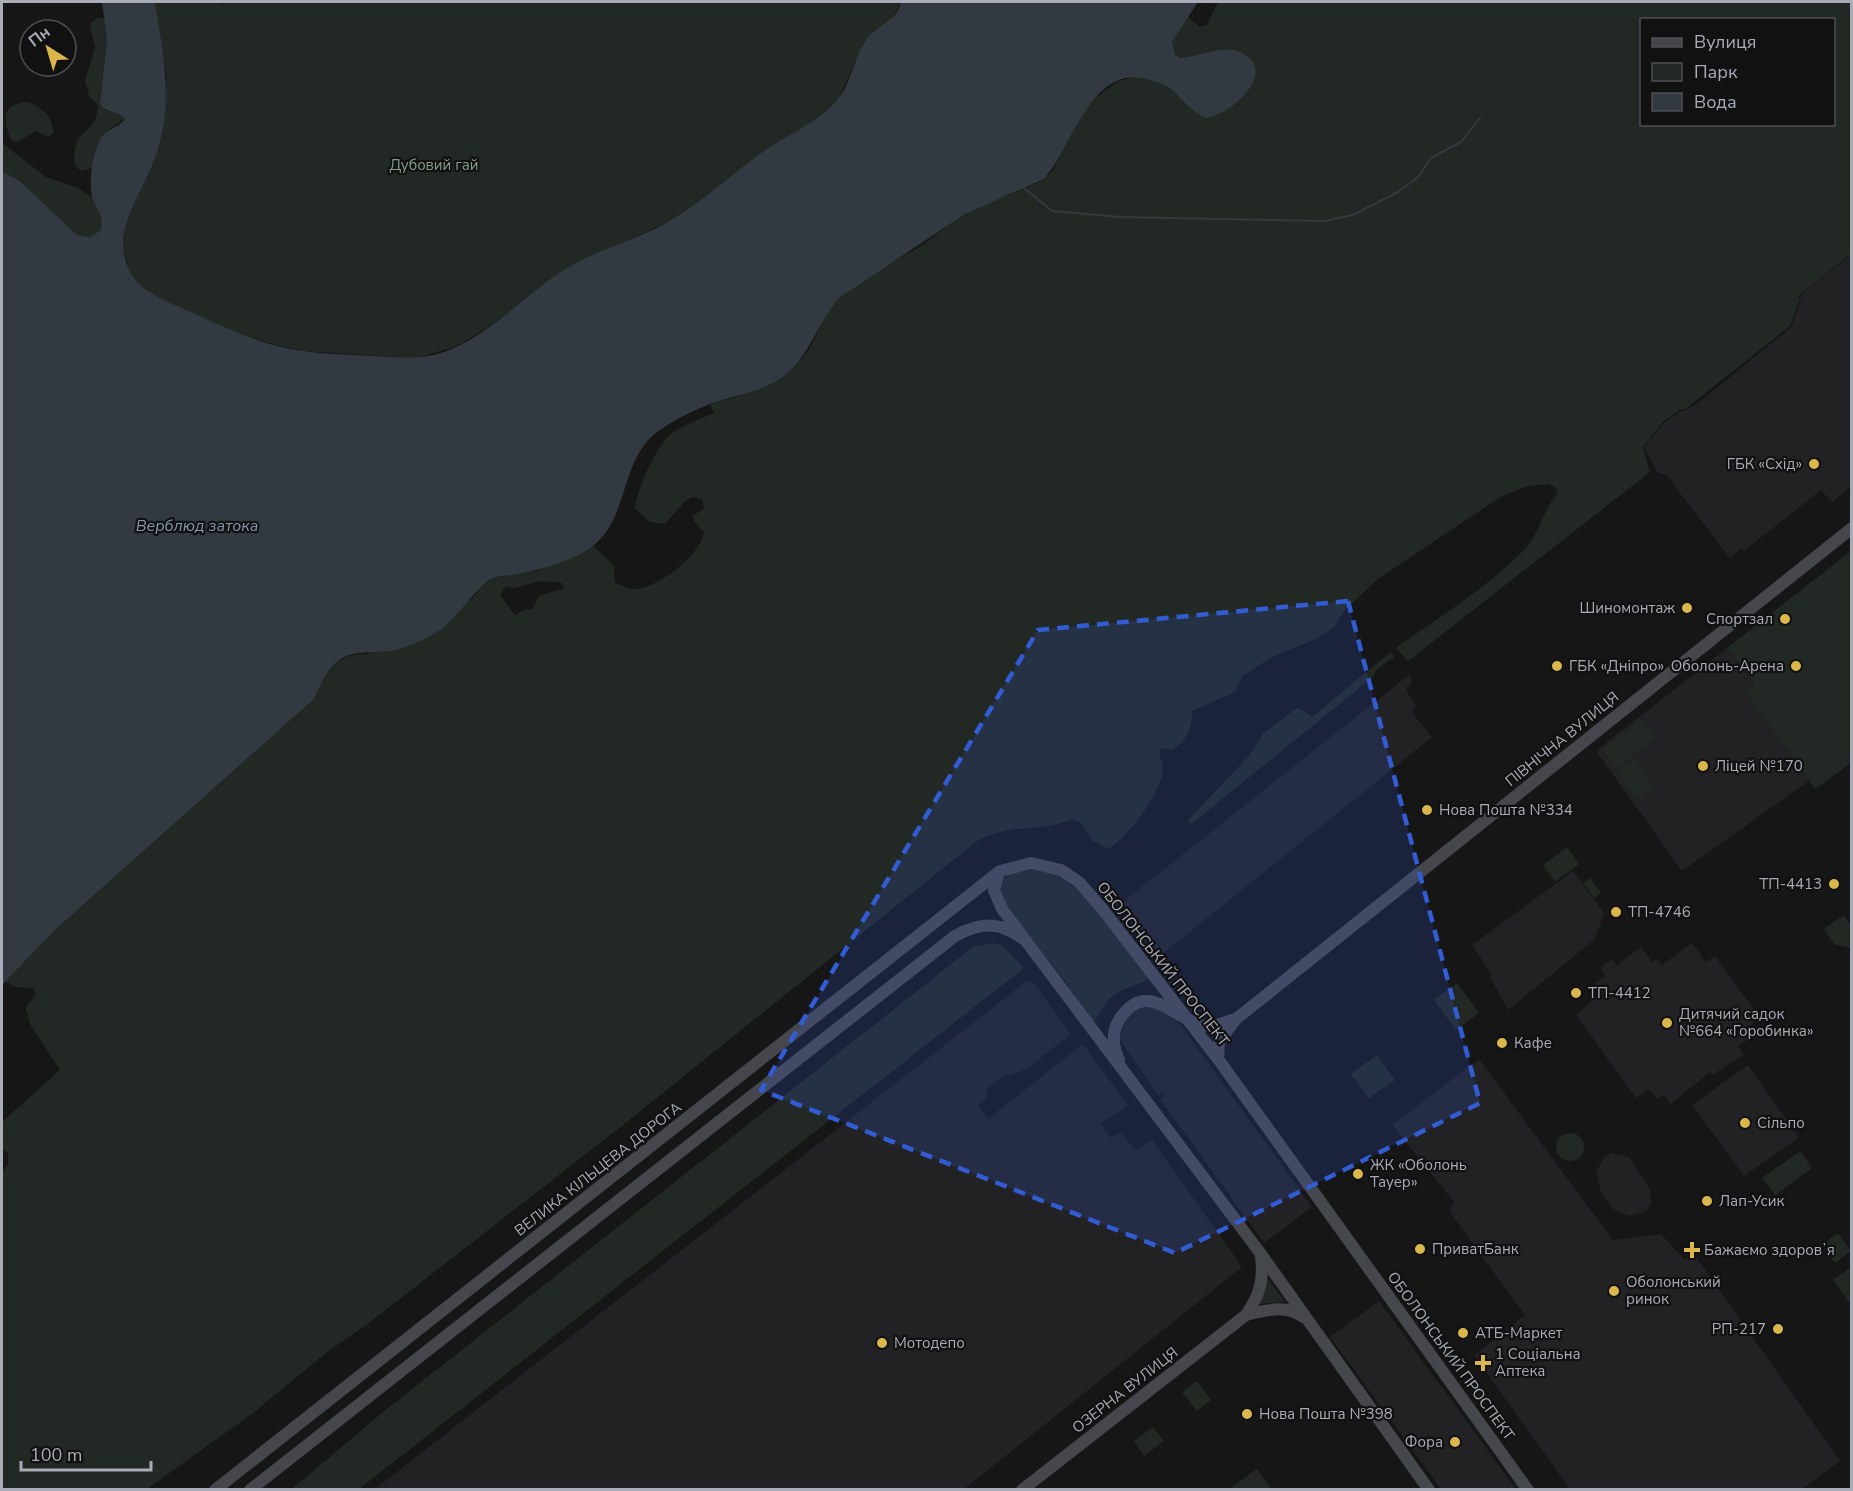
<svg xmlns="http://www.w3.org/2000/svg" width="1853" height="1491" viewBox="0 0 1853 1491" font-family="'Nunito Sans',sans-serif">
  <style>
    .built { fill: #222224 }
    .green { fill: #222924; fill-rule: evenodd }
    .water { fill: #333940 }
    .lines { fill: none; stroke-linecap: round; stroke-linejoin: round }
    .stream { stroke: #333940; stroke-width: 2 }
    .secondary { stroke: #46474c; stroke-width: 12 }
    .marked { fill: #325cd3; fill-opacity: 0.2; stroke: #325cd3; stroke-width: 4.5; stroke-dasharray: 12 8; stroke-linejoin: round }
    .poi-dot { fill: #dab64b; stroke: #111112; stroke-width: 2 }
    .labels { text-anchor: middle; dominant-baseline: central; stroke-width: 4.5; stroke-linejoin: round; paint-order: stroke }
    .park-label { font-size: 15px; fill: #839e87; stroke: #111112 }
    .poi-label { font-size: 15px; fill: #a9acb6; stroke: #111112; text-anchor: start }
    .street-label { font-size: 15px; fill: #a9acb6; stroke: #111112 }
    .water-label { font-size: 16px; font-style: italic; fill: #8597ac; stroke: #111112 }
  </style>
  <rect width="100%" height="100%" fill="#161617"/>
  <!-- built -->
  <path class="built" d="M 1851,255 L 1851,487 L 1832,502 L 1821,490 L 1744,551 L 1741,549 L 1730,558 L 1666,475 L 1657,472 L 1644,447 L 1664,423 L 1682,410 L 1684,411 L 1698,403 L 1791,327 L 1801,300 L 1799,296 Z
    M 1727,648 L 1755,684 L 1747,691 L 1747,694 L 1809,781 L 1682,871 L 1596,751 Z
    M 1409,675 L 1413,681 L 1406,690 L 1416,706 L 1411,711 L 1432,737 L 1160,956 L 1119,905 Z
    M 1573,871 L 1604,913 L 1595,939 L 1508,1010 L 1490,977 L 1492,975 L 1472,945 Z
    M 1692,943 L 1706,962 L 1715,956 L 1760,1018 L 1746,1028 L 1752,1036 L 1738,1046 L 1744,1055 L 1712,1075 L 1710,1072 L 1671,1104 L 1664,1095 L 1657,1099 L 1649,1089 L 1636,1098 L 1576,1015 L 1601,993 L 1594,984 L 1605,976 L 1600,968 L 1612,959 L 1617,965 L 1641,947 L 1652,962 L 1657,959 L 1662,965 Z
    M 1027,981 L 1033,982 L 1071,1034 L 1025,1070 L 1002,1077 L 986,1090 L 987,1098 L 978,1106 L 988,1119 L 1083,1044 L 1128,1105 L 1101,1124 L 1111,1138 L 1121,1132 L 1135,1150 L 1152,1140 L 1242,1267 L 964,1489 L 375,1489 Z
    M 1147,1004 L 1172,1013 L 1312,1207 L 1264,1243 L 1161,1100 L 1165,1094 L 1163,1092 L 1158,1095 L 1121,1042 L 1119,1035 L 1127,1015 Z
    M 1479,1059 L 1613,1240 L 1661,1234 L 1685,1260 L 1694,1254 L 1840,1461 L 1802,1489 L 1570,1489 L 1474,1355 L 1525,1315 L 1449,1211 L 1454,1202 L 1392,1125 Z
    M 1748,1065 L 1799,1138 L 1744,1176 L 1692,1105 Z
    M 1612,1153 L 1629,1157 L 1650,1189 L 1651,1204 L 1646,1211 L 1629,1216 L 1618,1212 L 1611,1207 L 1601,1192 L 1596,1173 L 1603,1158 Z
    M 1379,1301 L 1516,1489 L 1441,1489 L 1330,1337 Z"/>
  <!-- green -->
  <path class="green" d="M 155,2 L 214,2 L 223,4 L 225,2 L 901,2 L 893,18 L 874,31 L 863,44 L 839,98 L 818,118 L 750,161 L 715,191 L 674,219 L 563,271 L 493,324 L 457,346 L 416,358 L 304,351 L 275,345 L 231,331 L 153,295 L 139,284 L 129,270 L 123,247 L 126,220 L 154,161 L 167,79 Z
    M 1218,2 L 1851,2 L 1851,254 L 1798,296 L 1800,299 L 1790,326 L 1684,410 L 1681,409 L 1663,422 L 1643,447 L 1650,472 L 1408,661 L 1396,648 C 1439,617 1488,587 1525,549 C 1540,533 1542,510 1558,494 L 1556,488 L 1549,484 L 1529,486 L 1502,496 L 1378,579 L 1345,610 L 1334,627 L 1314,640 L 1275,655 L 1242,676 L 1235,692 L 1192,711 C 1192,729 1187,739 1173,750 L 1160,748 C 1158,758 1165,764 1162,775 C 1158,796 1126,840 1107,849 L 1092,840 L 1081,823 L 1072,819 C 1043,833 1011,822 977,841 L 623,1125 L 365,1326 L 327,1352 L 253,1413 L 147,1489 L 2,1489 L 2,1172 L 8,1165 L 8,1153 L 2,1148 L 2,1122 L 60,1070 L 30,1024 L 26,1008 L 36,993 L 33,988 L 15,987 L 5,982 L 56,929 L 314,699 C 328,672 333,654 367,654 L 472,599 L 483,584 L 493,578 L 539,570 L 593,545 L 614,566 L 615,582 C 622,586 629,590 638,589 C 659,586 702,554 704,532 L 694,521 L 693,516 L 704,508 L 702,499 L 693,497 L 685,501 L 665,524 L 650,522 L 635,509 C 637,488 654,452 668,437 C 677,426 701,419 714,413 L 710,404 C 751,393 789,383 812,344 C 821,328 825,310 840,297 C 864,276 894,262 921,246 C 936,236 949,223 965,214 C 990,200 1020,193 1044,179 L 1053,170 L 1084,111 L 1098,96 L 1117,82 L 1137,76 L 1175,55 L 1171,41 L 1187,16 L 1200,27 L 1207,25 ZM 1642,20 L 1834,20 L 1834,124 L 1642,124 ZM 541,581 L 562,583 L 564,588 L 539,596 L 532,610 L 525,609 L 515,615 L 500,595 L 506,586 L 514,588 Z
    M 98,17 L 105,19 L 107,39 L 100,101 L 105,110 L 121,115 L 125,119 L 111,128 L 98,144 L 93,168 L 81,171 L 75,166 C 70,124 96,140 98,105 L 89,96 L 85,81 L 95,48 L 90,24 Z
    M 27,102 C 42,106 54,118 53,134 L 48,137 L 36,131 L 17,142 L 11,140 C 3,121 1,104 27,102 Z
    M 2,143 L 46,177 L 76,187 L 92,197 L 102,220 L 100,231 L 89,237 L 77,235 L 20,181 L 2,171 Z
    M 1851,551 L 1851,763 L 1815,789 L 1747,694 L 1747,691 L 1755,684 L 1727,648 Z
    M 1391,652 L 1394,657 L 1376,670 L 1373,677 L 1190,825 L 1188,820 L 1249,756 L 1263,734 L 1295,709 L 1299,708 L 1312,717 Z
    M 1642,719 L 1656,737 L 1617,768 L 1603,750 Z
    M 1635,759 L 1654,787 L 1636,799 L 1617,770 Z
    M 1567,847 L 1579,864 L 1555,882 L 1543,865 Z
    M 1034,870 L 1057,875 L 1077,889 L 1152,978 L 1120,991 L 1109,999 L 1093,1023 L 1066,982 L 1003,903 C 995,874 1009,872 1034,870 Z
    M 1590,878 L 1601,893 L 1594,898 L 1583,883 Z
    M 1844,915 L 1851,926 L 1851,948 L 1834,944 L 1824,929 Z
    M 993,943 L 1002,945 L 1024,968 L 359,1489 L 292,1489 L 383,1412 L 973,947 Z
    M 1457,983 L 1479,1013 L 1456,1030 L 1434,1000 Z
    M 1377,1055 L 1395,1080 L 1369,1098 L 1351,1074 Z
    M1556 1147a14 14 0 1 1 28 0a14 14 0 1 1-28 0Z
    M 1800,1151 L 1812,1168 L 1775,1195 L 1762,1178 Z
    M 1838,1233 L 1851,1251 L 1835,1263 L 1822,1245 Z
    M 1850,1268 L 1852,1270 L 1851,1305 L 1833,1280 Z
    M 1268,1279 L 1285,1302 L 1259,1304 Z
    M 1197,1381 L 1211,1400 L 1197,1411 L 1182,1392 Z
    M 1153,1427 L 1164,1441 L 1144,1456 L 1134,1441 Z
    M 1257,1469 L 1270,1487 L 1267,1489 L 1234,1489 L 1232,1487 Z"/>
  <!-- water -->
  <path class="water" d="M 102,2 L 155,2 C 164,57 175,108 153,163 C 140,197 110,233 130,271 C 141,293 167,301 189,311 C 216,324 243,336 273,345 C 306,354 341,354 375,356 C 397,357 419,360 441,353 C 488,337 521,298 561,272 C 596,249 640,240 676,217 C 711,196 739,167 773,145 C 795,131 820,120 837,100 C 852,83 853,58 866,40 C 877,24 897,22 901,2 L 1198,2 L 1172,41 L 1175,55 L 1180,58 C 1197,57 1225,44 1240,52 C 1281,71 1231,115 1206,118 C 1189,111 1181,96 1167,86 C 1162,83 1155,82 1150,80 C 1091,61 1073,148 1044,179 L 965,214 L 839,298 C 818,322 811,354 785,375 C 762,393 736,394 710,404 C 692,411 672,421 657,432 C 620,460 629,517 594,545 C 574,561 543,569 518,574 C 510,576 499,575 491,579 C 479,584 457,618 440,630 C 426,639 407,648 390,651 C 373,653 351,650 338,661 C 326,670 321,686 314,699 L 56,929 L 2,985 L 2,171 L 20,181 L 77,235 L 89,237 L 100,231 C 105,217 97,212 93,200 C 88,183 92,155 100,140 C 105,129 119,128 125,119 C 119,111 107,114 100,104 L 107,39 Z"/>
  <g class="lines">
    <!-- stream -->
    <path class="stream" d="M 1024,188 L 1052,211 L 1120,217 L 1324,221 L 1353,215 L 1398,192 L 1418,177 L 1431,158 L 1461,142 L 1480,118"/>
    <!-- secondary -->
    <path class="secondary" d="M 999,872 L 994,890 L 1002,909 L 1258,1250 L 1429,1490
      M 1218,1059 L 1219,1041 L 1236,1019 L 1852,528
      M 1119,1060 C 1113,1047 1111,1033 1119,1020 C 1148,974 1179,1026 1209,1026 C 1217,1026 1228,1021 1236,1019
      M 1246,1315 C 1267,1310 1286,1304 1305,1318
      M 215,1490 L 1000,871 L 1031,863 L 1061,870 L 1079,882 L 1104,911 L 1218,1059 L 1528,1490
      M 250,1490 L 955,936 C 980,922 1000,921 1023,939
      M 1022,1490 L 1246,1315 C 1260,1294 1264,1281 1261,1256"/>
  </g>
  <!-- marked area -->
  <path class="marked" d="M 1348,601 L 1480,1103 L 1175,1253 L 761,1090 L 1038,630 Z"/>
  <!-- markers -->
  <g class="poi-dot">
    <circle cx="1814" cy="464" r="6"/>
    <circle cx="1687" cy="608" r="6"/>
    <circle cx="1785" cy="619" r="6"/>
    <circle cx="1557" cy="666" r="6"/>
    <circle cx="1796" cy="666" r="6"/>
    <circle cx="1703" cy="766" r="6"/>
    <circle cx="1427" cy="810" r="6"/>
    <circle cx="1834" cy="884" r="6"/>
    <circle cx="1616" cy="912" r="6"/>
    <circle cx="1576" cy="993" r="6"/>
    <circle cx="1667" cy="1023" r="6"/>
    <circle cx="1502" cy="1043" r="6"/>
    <circle cx="1745" cy="1123" r="6"/>
    <circle cx="1358" cy="1174" r="6"/>
    <circle cx="1707" cy="1201" r="6"/>
    <circle cx="1420" cy="1249" r="6"/>
    <path d="M1689 1241h6v6h6v6h-6v6h-6v-6h-6v-6h6z"/>
    <circle cx="1614" cy="1291" r="6"/>
    <circle cx="1778" cy="1329" r="6"/>
    <circle cx="1463" cy="1333" r="6"/>
    <circle cx="882" cy="1343" r="6"/>
    <path d="M1480 1354h6v6h6v6h-6v6h-6v-6h-6v-6h6z"/>
    <circle cx="1247" cy="1414" r="6"/>
    <circle cx="1455" cy="1442" r="6"/>
  </g>
  <g class="labels">
    <!-- park labels -->
    <g class="park-label">
      <text x="434" y="165">Дубовий гай</text>
    </g>
    <!-- poi labels -->
    <g class="poi-label">
      <text x="1802" y="464" text-anchor="end">ГБК «Схід»</text>
      <text x="1675" y="608" text-anchor="end">Шиномонтаж</text>
      <text x="1773" y="619" text-anchor="end">Спортзал</text>
      <text x="1569" y="666">ГБК «Дніпро»</text>
      <text x="1784" y="666" text-anchor="end">Оболонь-Арена</text>
      <text x="1715" y="766">Ліцей №170</text>
      <text x="1439" y="810">Нова Пошта №334</text>
      <text x="1822" y="884" text-anchor="end">ТП-4413</text>
      <text x="1628" y="912">ТП-4746</text>
      <text x="1588" y="993">ТП-4412</text>
      <text x="1679" y="1014">Дитячий садок<tspan x="1679" dy="17">№664 «Горобинка»</tspan></text>
      <text x="1514" y="1043">Кафе</text>
      <text x="1757" y="1123">Сільпо</text>
      <text x="1370" y="1165">ЖК «Оболонь<tspan x="1370" dy="17">Тауер»</tspan></text>
      <text x="1719" y="1201">Лап-Усик</text>
      <text x="1432" y="1249">ПриватБанк</text>
      <text x="1704" y="1250">Бажаємо здоровʼя</text>
      <text x="1626" y="1282">Оболонський<tspan x="1626" dy="17">ринок</tspan></text>
      <text x="1766" y="1329" text-anchor="end">РП-217</text>
      <text x="1475" y="1333">АТБ-Маркет</text>
      <text x="894" y="1343">Мотодепо</text>
      <text x="1495" y="1354">1 Соціальна<tspan x="1495" dy="17">Аптека</tspan></text>
      <text x="1259" y="1414">Нова Пошта №398</text>
      <text x="1443" y="1442" text-anchor="end">Фора</text>
    </g>
    <!-- street labels -->
    <g class="street-label">
      <text transform="translate(1562 739) rotate(-39)">ПІВНІЧНА ВУЛИЦЯ</text>
      <text transform="translate(1163 964) rotate(52)">ОБОЛОНСЬКИЙ ПРОСПЕКТ</text>
      <text transform="translate(598 1169) rotate(-38)">ВЕЛИКА КІЛЬЦЕВА ДОРОГА</text>
      <text transform="translate(1451 1356) rotate(54)">ОБОЛОНСЬКИЙ ПРОСПЕКТ</text>
      <text transform="translate(1125 1390) rotate(-38)">ОЗЕРНА ВУЛИЦЯ</text>
    </g>
    <!-- water labels -->
    <g class="water-label">
      <text x="197" y="526">Верблюд затока</text>
    </g>
  </g>
  <!-- border -->
  <rect width="1853" height="1491" fill="none" stroke="#a9acb6" stroke-width="6"/>
  <!-- legend -->
  <rect x="1640" y="18" width="195" height="108" fill="#111112" stroke="#4e4f54" stroke-width="1.5"/>
  <rect x="1652" y="38" width="30" height="9" fill="#46474c" stroke="#4e4f54" stroke-width="1.5"/>
  <text x="1694" y="48" font-size="18" fill="#a9acb6">Вулиця</text>
  <rect x="1652" y="63" width="30" height="18" fill="#222924" stroke="#4e4f54" stroke-width="1.5"/>
  <text x="1694" y="78" font-size="18" fill="#a9acb6">Парк</text>
  <rect x="1652" y="93" width="30" height="18" fill="#333940" stroke="#4e4f54" stroke-width="1.5"/>
  <text x="1694" y="108" font-size="18" fill="#a9acb6">Вода</text>
  <!-- north arrow -->
  <g transform="translate(48 48) rotate(323)"><circle r="28" fill="#111112" stroke="#4e4f54" stroke-width="1.5"/>
  <path d="M0-4.5L10 22L0 15L-10 22Z" fill="#dab64b"/>
  <text y="-9" font-size="16" font-weight="bold" text-anchor="middle" fill="#a9acb6">Пн</text>
  </g>
  <!-- scale -->
  <path d="M21 1461v9h130v-9" fill="none" stroke="#a9acb6" stroke-width="3"/>
  <text x="30" y="1461" font-size="18" fill="#a9acb6" stroke="#111112" stroke-width="4.5" paint-order="stroke">100 m</text>
</svg>
